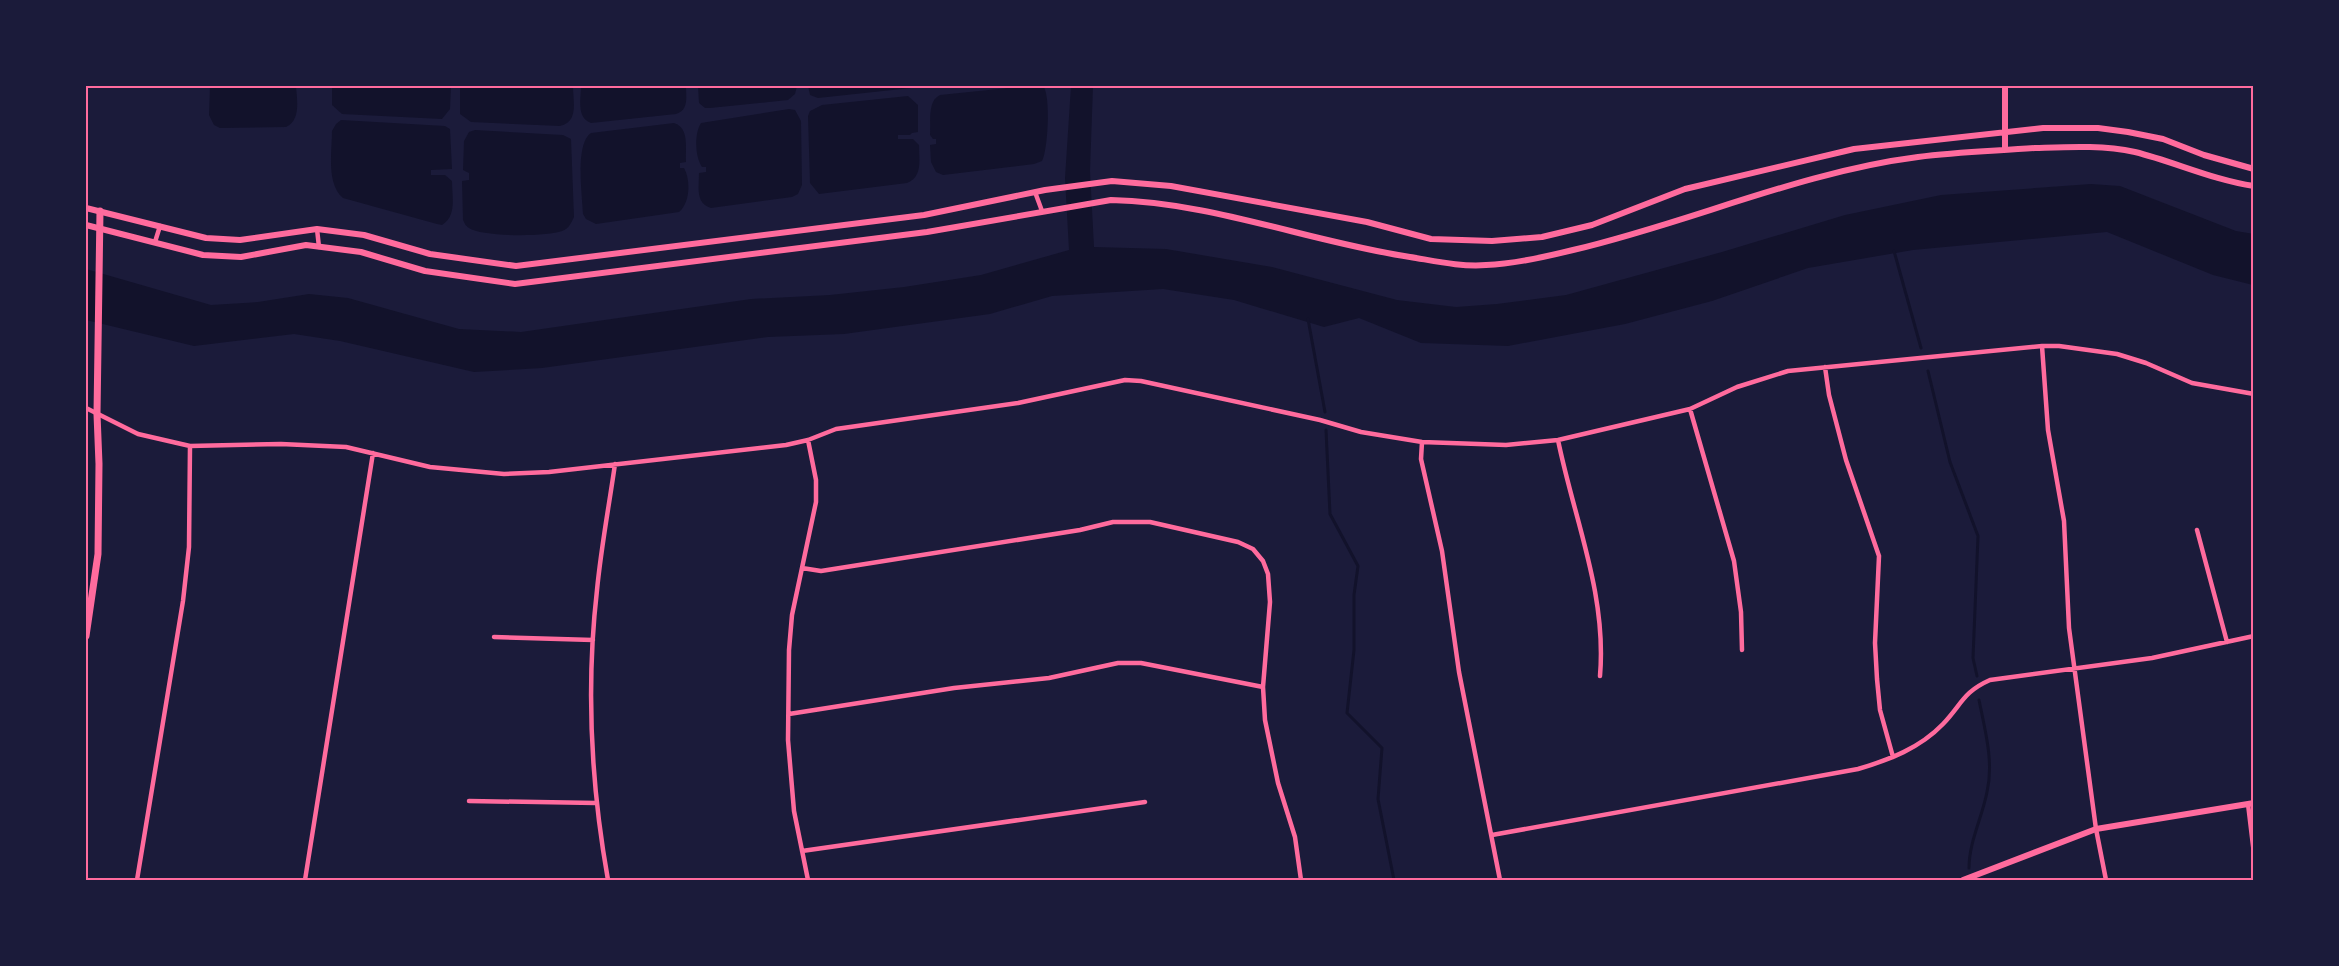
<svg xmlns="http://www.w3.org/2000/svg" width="2339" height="966" viewBox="0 0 2339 966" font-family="Rubik,sans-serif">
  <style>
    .water { fill: #12122b }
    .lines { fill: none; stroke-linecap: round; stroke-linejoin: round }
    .stream { stroke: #12122b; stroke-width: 3 }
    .minor { stroke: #ff6b9d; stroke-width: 4.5 }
    .tertiary { stroke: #ff6b9d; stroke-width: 6 }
    .secondary { stroke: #ff6b9d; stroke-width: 7 }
    .neatline { fill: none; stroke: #ff6b9d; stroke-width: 2 }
  </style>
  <rect width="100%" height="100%" fill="#1b1b3a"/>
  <!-- water -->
  <path class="water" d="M 210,86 L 296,86 C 297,100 301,120 286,127 L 220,128 L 214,125 L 209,115 Z
    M 332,86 L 451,86 L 450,109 L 442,119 L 342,114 L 332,105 Z
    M 460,86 L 573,86 C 573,101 579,122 560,126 L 471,122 L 460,114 Z
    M 581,86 L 686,86 C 686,97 689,110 676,114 L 591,123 C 576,118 581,98 581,86 Z
    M 698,86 L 797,86 L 795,94 L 788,100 L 710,108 L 705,108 L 699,103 Z
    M 808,86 L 913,86 L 911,88 L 818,98 L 810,95 Z
    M 1029,86 L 1043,86 C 1051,94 1048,150 1042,161 L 1034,164 L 943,175 L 936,172 L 931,162 L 930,145 L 936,144 L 936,139 L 933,139 L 930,135 C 931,122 927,101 940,95 Z
    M 1071,86 L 1093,86 L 1090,171 L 1094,247 L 1166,249 L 1272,267 L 1397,300 L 1456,307 L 1497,304 L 1566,295 L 1722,252 L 1845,215 L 1941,195 L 2091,184 L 2120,186 L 2236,231 L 2254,234 L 2253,285 L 2213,275 L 2107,232 L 1913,250 L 1808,268 L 1712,301 L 1625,324 L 1508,346 L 1421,343 L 1359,318 L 1324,327 L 1234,300 L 1163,289 L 1052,296 L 990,314 L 844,334 L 768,337 L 542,368 L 474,372 L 340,341 L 294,334 L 194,346 L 86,320 L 86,269 L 211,305 L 258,302 L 309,294 L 348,298 L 459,329 L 521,332 L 751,299 L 830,295 L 904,287 L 981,275 L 1069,250 L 1065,178 Z
    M 908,96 L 918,105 L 918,132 L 912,133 L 910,135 L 898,135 L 898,139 L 913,139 L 919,145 C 919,159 923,177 907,183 L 819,194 L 810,183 L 808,116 L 810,111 L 822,105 Z
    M 789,109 L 795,110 L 801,121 L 802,185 L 798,194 L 792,197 L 711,208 C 695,203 699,187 699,173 L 706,172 L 706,167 L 702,167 C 695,157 694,134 701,123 Z
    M 341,120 L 445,126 L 450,129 L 452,169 L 431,170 L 431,175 L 445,175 L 452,181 C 452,197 457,216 442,225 L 437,224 L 343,198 C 326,184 332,151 332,131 L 336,124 Z
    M 674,123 C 690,128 685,149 686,162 L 680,163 L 680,168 L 684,168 C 691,180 690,203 679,212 L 596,224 L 586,219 L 583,214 C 582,194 575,144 591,133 Z
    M 475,130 L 563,135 L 571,139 L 574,217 C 571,223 569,229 562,231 C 546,237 482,237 469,228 C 465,225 465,224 463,220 L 462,181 L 469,180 L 469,173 L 463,170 L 464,141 L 469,132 Z"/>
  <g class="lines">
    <!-- stream -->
    <path class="stream" d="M 1894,251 L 1921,348
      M 1308,319 L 1325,412
      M 1928,371 L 1950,462 L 1978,536 L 1973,658 L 1977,676
      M 1326,430 L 1330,514 L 1358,566 L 1354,595 L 1354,650 L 1347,713 L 1382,748 L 1378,799 L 1394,880
      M 1969,868 C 1969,842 1982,818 1987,792 C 1994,762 1985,730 1979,700"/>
    <!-- minor -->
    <path class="minor" d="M 1035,192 L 1042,211
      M 317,229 L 319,247
      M 155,242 L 160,226
      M 2042,346 L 2048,430 L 2064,521 L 2069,628 L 2096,829 L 2106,880
      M 1825,367 L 1829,395 L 1846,460 L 1879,556 L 1875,643 L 1877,679 L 1880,710 L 1893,757
      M 86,408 L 138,434 L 190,446 L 281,444 L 346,447 L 430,467 L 504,474 L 549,472 L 786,445 L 808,440 L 836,429 L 1018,403 L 1125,380 L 1141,381 L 1320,420 L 1361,432 L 1422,442 L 1506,445 L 1558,440 L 1690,409 L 1737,387 L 1788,371 L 2042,346 L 2059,346 L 2117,354 L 2146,363 L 2192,383 L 2254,394
      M 1690,409 L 1734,561 L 1741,612 L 1742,650
      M 1558,440 C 1574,519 1607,594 1600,676
      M 1422,442 L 1421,459 L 1442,551 L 1459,672 L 1500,880
      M 2197,530 L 2227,642
      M 802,568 L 821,571 L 1080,530 L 1113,522 L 1150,522 L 1238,542 L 1253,549 L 1263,561 L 1268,574 L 1270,602 L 1263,687 L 1265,720 L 1278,783 L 1295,837 L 1301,880
      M 494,637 L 593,640
      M 789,714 L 954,688 L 1049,678 L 1118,663 L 1141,663 L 1263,687
      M 469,801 L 596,803
      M 2248,804 L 2254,854
      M 1492,835 L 1858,769 C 1889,760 1920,748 1943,724 C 1962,704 1963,692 1990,680 L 2152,658 L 2254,636
      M 802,851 L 1145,802
      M 137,880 L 183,601 L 189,547 L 190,446
      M 305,880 L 373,453
      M 608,880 C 591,785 586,686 597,590 C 601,548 609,506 615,464
      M 808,880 L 794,811 L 788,740 L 789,650 L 792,615 L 816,502 L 816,480 L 808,440"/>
    <!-- tertiary -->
    <path class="tertiary" d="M 2005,86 L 2005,149
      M 86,208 L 206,238 L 240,240 L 317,229 L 364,235 L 430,254 L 516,266 L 924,215 L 1045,190 L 1112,181 L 1171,186 L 1367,222 L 1431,239 L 1492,241 L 1542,237 L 1592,225 L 1685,189 L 1854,149 L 2043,128 L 2098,128 L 2128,132 L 2163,139 L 2204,155 L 2254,169
      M 86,225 L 203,255 L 241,257 L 306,245 L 361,252 L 425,271 L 515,284 L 927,232 L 1111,200 C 1212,202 1310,242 1410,257 C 1435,261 1461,267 1486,265 C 1515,264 1545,257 1573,250 C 1689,223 1800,172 1918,157 C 1957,152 1996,151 2035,148 C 2068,147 2102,145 2135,152 C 2175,162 2213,180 2254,186
      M 1963,880 L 2096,829 L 2254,803"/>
    <!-- secondary -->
    <path class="secondary" d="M 86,636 L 98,554 L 99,464 L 97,414 L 100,211"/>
  </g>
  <!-- border -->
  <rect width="2339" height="966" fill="none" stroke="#1b1b3a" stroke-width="174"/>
  <rect x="87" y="87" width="2165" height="792" class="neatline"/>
</svg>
